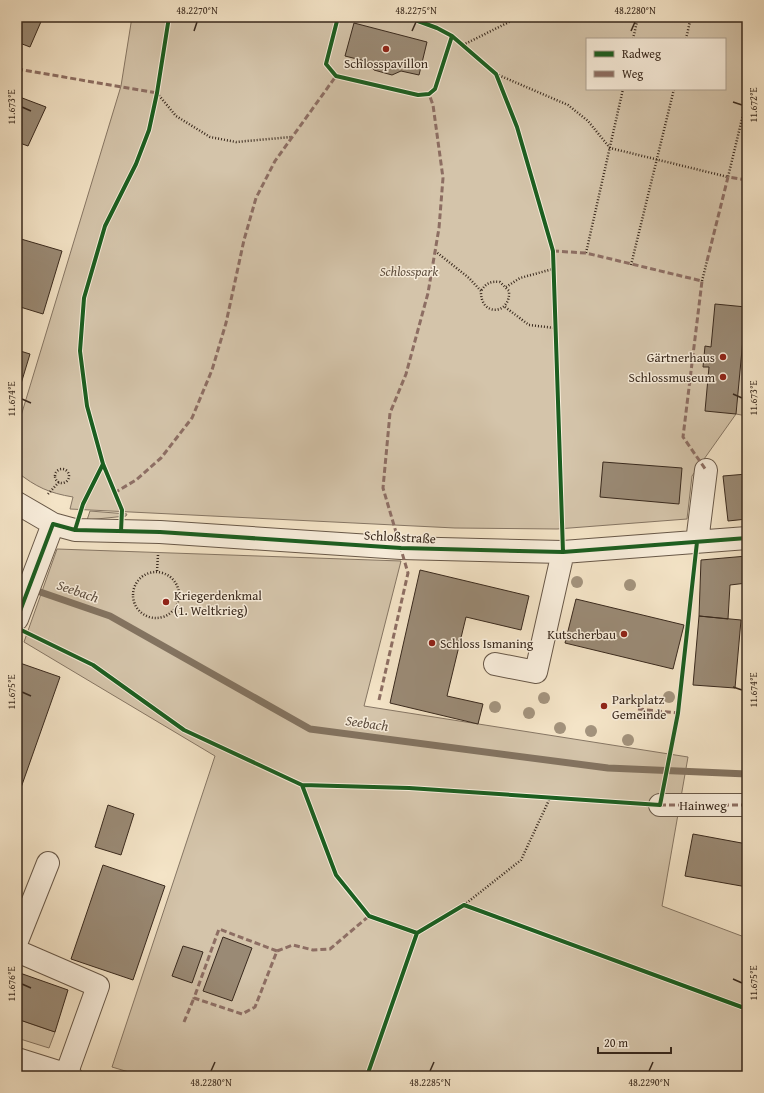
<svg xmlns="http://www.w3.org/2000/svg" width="764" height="1093" viewBox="0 0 764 1093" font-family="'Gentium Book Plus',serif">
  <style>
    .green { fill: #d4c4aa; stroke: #867664; fill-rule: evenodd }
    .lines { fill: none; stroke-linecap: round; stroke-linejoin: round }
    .stream { stroke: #837360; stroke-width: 7 }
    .building { fill: #9a8a75; stroke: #39291d }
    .minor-casing { stroke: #685848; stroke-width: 24 }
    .path { stroke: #39291d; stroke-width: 2.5; stroke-dasharray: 1 2; stroke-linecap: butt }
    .minor { stroke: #f8eddb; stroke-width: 22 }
    .quiet { stroke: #8d6e63; stroke-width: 3; stroke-dasharray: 6 3; stroke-linecap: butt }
    .cycleway-casing { stroke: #f8eddb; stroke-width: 6 }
    .cycleway { stroke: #1b5e20; stroke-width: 4 }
    .tree { fill: #a3937d }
    .ticks { fill: none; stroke: #39291d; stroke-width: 1.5 }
    .poi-dot { fill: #8f2418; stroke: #f8eddb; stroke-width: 1.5 }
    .labels { text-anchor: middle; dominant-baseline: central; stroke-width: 3; stroke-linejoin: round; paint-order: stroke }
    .poi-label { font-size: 13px; fill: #39291d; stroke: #f8eddb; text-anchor: end }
    .park-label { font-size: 13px; font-style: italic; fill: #605040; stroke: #f8eddb }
    .street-label { font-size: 13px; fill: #39291d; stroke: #f8eddb }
    .water-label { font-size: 14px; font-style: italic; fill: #5e4e3f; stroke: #f8eddb }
    .neatline { fill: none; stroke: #39291d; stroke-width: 1.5 }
    .ticks-label { font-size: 10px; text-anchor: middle; fill: #39291d }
  </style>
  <rect width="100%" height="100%" fill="#f4e4c7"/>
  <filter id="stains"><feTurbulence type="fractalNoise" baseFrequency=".005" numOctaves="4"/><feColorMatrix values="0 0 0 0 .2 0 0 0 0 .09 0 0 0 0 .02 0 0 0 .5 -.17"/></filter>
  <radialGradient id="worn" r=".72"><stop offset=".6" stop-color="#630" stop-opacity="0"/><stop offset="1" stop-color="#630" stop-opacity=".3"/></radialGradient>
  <!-- green -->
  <path class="green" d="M 132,17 L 747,17 L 747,416 L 736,414 L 692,476 L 687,519 L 557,529 L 455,528 L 70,509 L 73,497 C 49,493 36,487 17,472 L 17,429 L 121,86 ZM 587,39 L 725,39 L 725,89 L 587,89 Z
    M 90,511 L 127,514 L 126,516 L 87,520 Z
    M 57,549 L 401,561 L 364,706 L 688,757 L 662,906 L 747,938 L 747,1076 L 142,1076 L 112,1067 L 215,756 L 24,642 Z
    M 17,1019 L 55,1032 L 49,1048 L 17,1038 Z"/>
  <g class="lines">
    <!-- stream -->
    <path class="stream" d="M 17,584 L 110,616 L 310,729 L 608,768 L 747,774"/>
  </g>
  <!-- building -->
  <path class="building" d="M 17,17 L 43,17 L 30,47 L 17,42 Z
    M 354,23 L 427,42 L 419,75 L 401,71 L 392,75 L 374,70 L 369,62 L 345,56 Z
    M 17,96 L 46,107 L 28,146 L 17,142 Z
    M 21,239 L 62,251 L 43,314 L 17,306 L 17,253 Z
    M 715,304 L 746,307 L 736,414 L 705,411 L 709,367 L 703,367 L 705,346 L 711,347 Z
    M 746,313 L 747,314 L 747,332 L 744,332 Z
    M 17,350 L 30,354 L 17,397 Z
    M 603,462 L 682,468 L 679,504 L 600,497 Z
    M 747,474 L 747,519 L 728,521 L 723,476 Z
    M 747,556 L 747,583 L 730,585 L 728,619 L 699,616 L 701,560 Z
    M 420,570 L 529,596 L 521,630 L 466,617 L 447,696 L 483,704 L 478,724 L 390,703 Z
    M 576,599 L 684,625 L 673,669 L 565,643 Z
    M 699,616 L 741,620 L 735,688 L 693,685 Z
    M 17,662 L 60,677 L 17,799 Z
    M 108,805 L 134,814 L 121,855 L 95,847 Z
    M 693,834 L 747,844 L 747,887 L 685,876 Z
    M 103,865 L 165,886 L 133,980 L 71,959 Z
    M 223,937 L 252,948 L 232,1001 L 203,991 Z
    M 183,946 L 203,952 L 192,983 L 172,976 Z
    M 17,972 L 68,990 L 55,1032 L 17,1019 Z"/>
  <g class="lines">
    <defs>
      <path id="minor" d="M 17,503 L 53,524 L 75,530 L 160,532 L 401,548 L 563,552 L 747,538
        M 697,542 L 706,470
        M 17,619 L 53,524
        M 495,664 L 536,672 L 563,552
        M 660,805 L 747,805
        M 17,941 L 48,863
        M 17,951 L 98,986 L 66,1075
        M 17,1059 L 71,1076"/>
    </defs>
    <!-- minor casing -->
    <use href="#minor" class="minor-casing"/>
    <!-- path -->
    <path class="path" d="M 633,39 L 638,17
      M 686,39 L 691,17
      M 463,45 L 519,17
      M 496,74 L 568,105 L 588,121 L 610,148 L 728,177 L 747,98
      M 157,93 L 176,116 L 210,137 L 236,142 L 291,137
      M 435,251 L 469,278 L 481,291 C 480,317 511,315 509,291 L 500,282 C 491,281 486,283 481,291
      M 586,253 L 623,89
      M 631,265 L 674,89
      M 702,281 L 707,261
      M 506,287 L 520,278 L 553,269
      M 505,307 L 529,325 L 555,328
      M55 476a7 7 0 1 1 14 0a7 7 0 1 1-14 0Z
      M 48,494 L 59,482
      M 157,571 L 158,555
      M133 595a23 23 0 1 1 46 0a23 23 0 1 1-46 0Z
      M 464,905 L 521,860 L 550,798"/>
    <!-- minor -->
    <use href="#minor" class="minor"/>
    <!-- quiet -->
    <path class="quiet" d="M 17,69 L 157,93
      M 553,251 L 586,253 L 702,281 L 683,437 L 706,470
      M 707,261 L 728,177 L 747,180
      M 114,493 L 136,480 L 161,458 L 192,418 L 212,370 L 226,323 L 244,240 L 256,198 L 275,161 L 336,76
      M 379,700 L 408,573 L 383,488 L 390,413 L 406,374 L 428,293 L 439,228 L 443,178 L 433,105 L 429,94
      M 638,709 L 678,713
      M 660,805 L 747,805
      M 277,951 L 219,929 L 194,998 L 242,1014 L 255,1007 L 277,951 L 293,945 L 313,950 L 330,949 L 369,916
      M 184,1022 L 194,998"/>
    <defs>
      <path id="cycleway" d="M 338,17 L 326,64 L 336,76 L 418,95 L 429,94 L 435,89 L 452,36
        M 407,17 L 437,28 L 452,36 L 496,74 L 517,127 L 553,251 L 563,552
        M 75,530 L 83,504 L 103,464
        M 121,531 L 122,510 L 103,464 L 87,406 L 80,351 L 84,298 L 105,226 L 136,164 L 149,130 L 157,93 L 169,17
        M 17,619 L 53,524 L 75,530 L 160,532 L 401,548 L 563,552 L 747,538
        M 17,628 L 93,665 L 184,730 L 302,785 L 409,788 L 660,805 L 678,713 L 697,542
        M 302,785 L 336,875 L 369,916 L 417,933 L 464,905 L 747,1009
        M 367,1076 L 417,933"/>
    </defs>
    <!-- cycleway casing -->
    <use href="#cycleway" class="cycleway-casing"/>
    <!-- cycleway -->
    <use href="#cycleway" class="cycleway"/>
  </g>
  <!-- trees -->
  <g class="tree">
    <circle cx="577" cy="582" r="6"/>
    <circle cx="630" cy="585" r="6"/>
    <circle cx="669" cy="697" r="6"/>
    <circle cx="544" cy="698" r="6"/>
    <circle cx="495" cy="707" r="6"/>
    <circle cx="529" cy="713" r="6"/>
    <circle cx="560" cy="728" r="6"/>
    <circle cx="591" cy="731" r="6"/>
    <circle cx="628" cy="740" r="6"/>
  </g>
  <!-- ticks -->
  <path class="ticks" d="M 194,31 L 197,22M 412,31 L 416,22M 631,31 L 635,22M 733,102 L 742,105M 22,107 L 31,111M 733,394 L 742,398M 22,399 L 31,403M 733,687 L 742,690M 22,692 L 31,696M 733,979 L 742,983M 22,984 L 31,988M 211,1071 L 215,1062M 430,1071 L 434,1062M 649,1071 L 653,1062"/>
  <!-- markers -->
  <g class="poi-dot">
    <circle cx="386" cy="49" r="4"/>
    <circle cx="723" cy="357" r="4"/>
    <circle cx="723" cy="377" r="4"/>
    <circle cx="166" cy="602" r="4"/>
    <circle cx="624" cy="634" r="4"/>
    <circle cx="432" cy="643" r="4"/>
    <circle cx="604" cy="706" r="4"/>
  </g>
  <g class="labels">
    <!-- poi labels -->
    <g class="poi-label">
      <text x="386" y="63" text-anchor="middle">Schlosspavillon</text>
      <text x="715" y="357">Gärtnerhaus</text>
      <text x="715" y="377">Schlossmuseum</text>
      <text x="174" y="595" text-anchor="start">Kriegerdenkmal<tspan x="174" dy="15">(1. Weltkrieg)</tspan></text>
      <text x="616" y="634">Kutscherbau</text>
      <text x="440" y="643" text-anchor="start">Schloss Ismaning</text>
      <text x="612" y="699" text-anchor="start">Parkplatz<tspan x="612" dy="15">Gemeinde</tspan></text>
    </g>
    <!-- park labels -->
    <g class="park-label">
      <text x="409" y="271">Schlosspark</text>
    </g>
    <!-- street labels -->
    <g class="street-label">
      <text transform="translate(400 537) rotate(3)">Schloßstraße</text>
      <text x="703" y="805">Hainweg</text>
    </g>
    <!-- water labels -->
    <g class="water-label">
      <text transform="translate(78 591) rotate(19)">Seebach</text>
      <text transform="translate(367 723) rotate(8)">Seebach</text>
    </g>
  </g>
  <!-- margin -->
  <rect width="764" height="1093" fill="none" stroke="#f4e4c7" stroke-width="44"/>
  <!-- legend -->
  <rect x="586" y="38" width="140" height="52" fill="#f8eddb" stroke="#ac9f8f"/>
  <rect x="594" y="51" width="20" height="6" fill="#1b5e20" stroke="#ac9f8f"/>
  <text x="622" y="58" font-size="12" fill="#39291d">Radweg</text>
  <rect x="594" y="71" width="20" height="6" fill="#8d6e63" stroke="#ac9f8f"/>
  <text x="622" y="78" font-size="12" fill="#39291d">Weg</text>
  <!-- scale -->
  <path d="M598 1047v6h73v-6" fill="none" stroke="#39291d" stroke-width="2"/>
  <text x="604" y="1047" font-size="12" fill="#39291d" stroke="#f8eddb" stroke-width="3" paint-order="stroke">20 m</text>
  <rect x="22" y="22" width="720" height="1049" class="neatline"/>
  <g class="ticks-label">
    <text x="197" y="14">48.2270°N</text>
    <text x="416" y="14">48.2275°N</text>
    <text x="635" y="14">48.2280°N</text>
    <text transform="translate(753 105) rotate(-90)" y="4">11.672°E</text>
    <text transform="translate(11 107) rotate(-90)" y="4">11.673°E</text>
    <text transform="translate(753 398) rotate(-90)" y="4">11.673°E</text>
    <text transform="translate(11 399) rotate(-90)" y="4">11.674°E</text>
    <text transform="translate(753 690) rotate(-90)" y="4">11.674°E</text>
    <text transform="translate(11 692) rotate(-90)" y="4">11.675°E</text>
    <text transform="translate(753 983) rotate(-90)" y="4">11.675°E</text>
    <text transform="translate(11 984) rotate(-90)" y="4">11.676°E</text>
    <text x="211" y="1086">48.2280°N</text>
    <text x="430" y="1086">48.2285°N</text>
    <text x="649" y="1086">48.2290°N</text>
  </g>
  <rect width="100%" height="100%" filter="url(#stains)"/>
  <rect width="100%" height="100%" fill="url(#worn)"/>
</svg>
